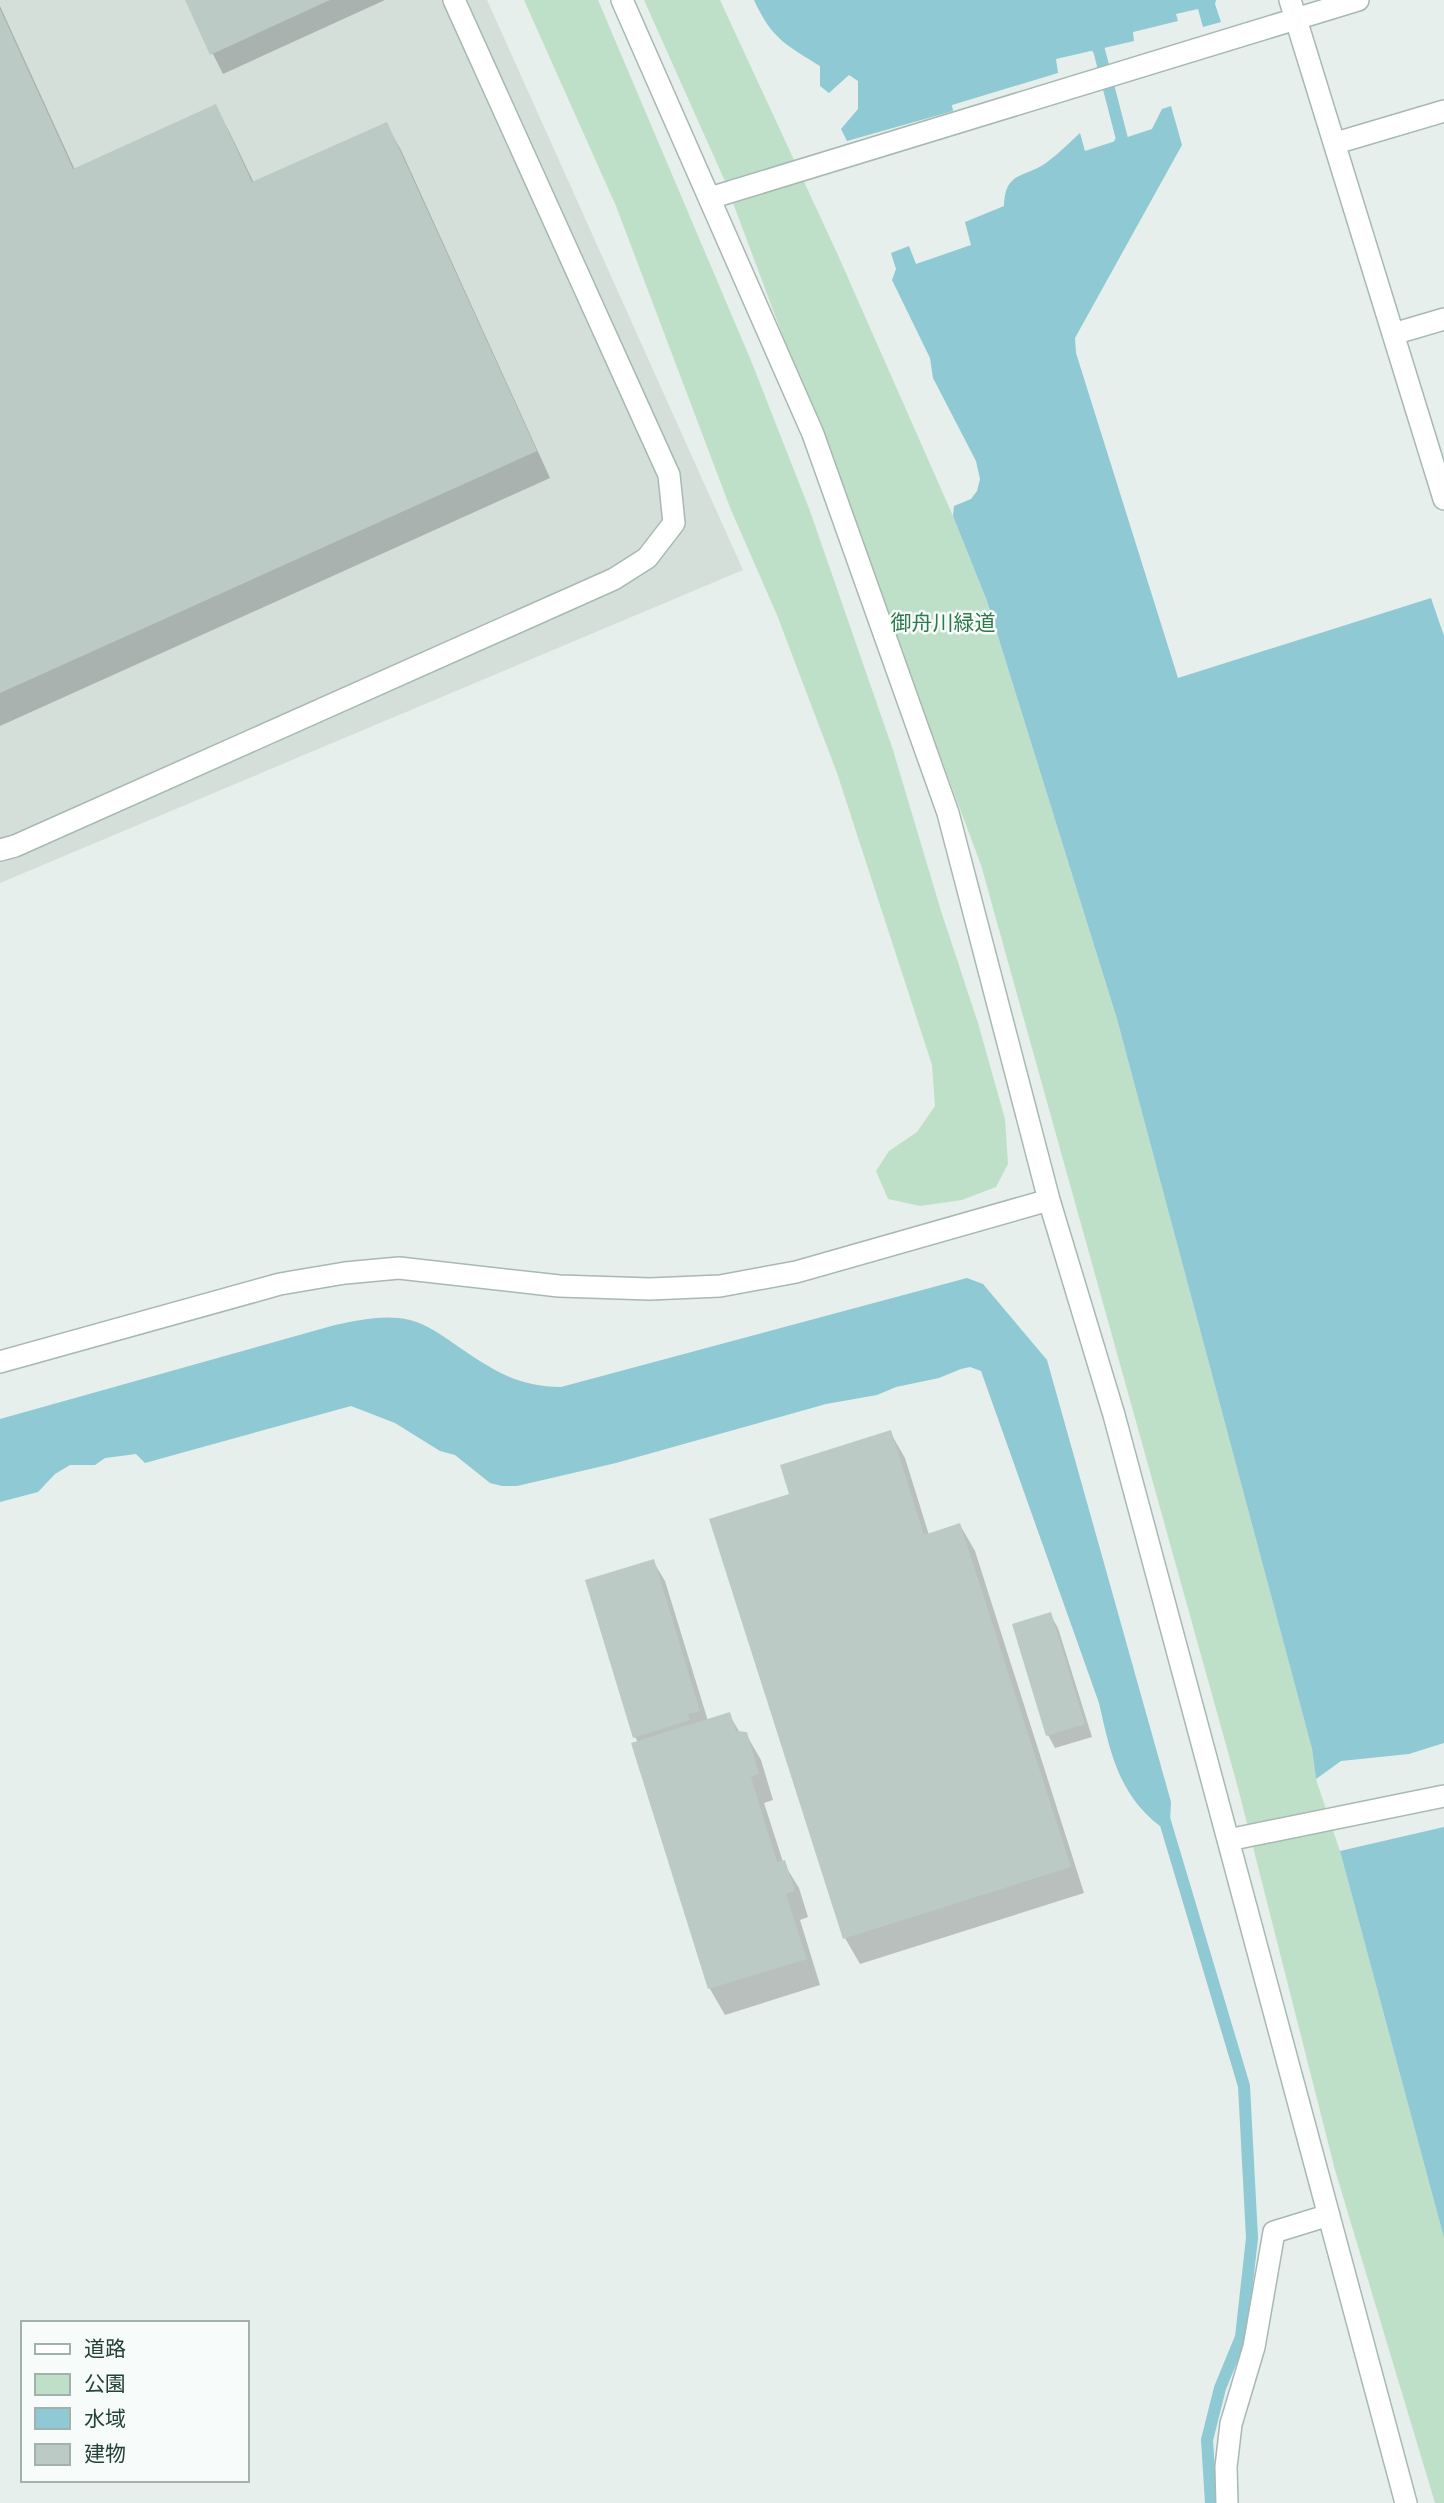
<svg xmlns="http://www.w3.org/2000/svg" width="1444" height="2503" viewBox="0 0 1444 2503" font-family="Inter,'Noto Sans JP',sans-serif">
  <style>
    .built { fill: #d4dfda }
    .green { fill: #bfe0c8 }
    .water { fill: #8ec9d4 }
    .shadow { fill: #0003 }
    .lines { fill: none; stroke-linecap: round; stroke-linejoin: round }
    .stream { stroke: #8ec9d4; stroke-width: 12 }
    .building { fill: #bbcac4 }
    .minor-casing { stroke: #a8b8b2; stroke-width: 24 }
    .minor { stroke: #fff; stroke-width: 21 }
    .labels { text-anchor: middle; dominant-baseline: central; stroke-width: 5; stroke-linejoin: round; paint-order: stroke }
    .park-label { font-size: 21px; fill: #2d7a4b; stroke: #f7fbf9 }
  </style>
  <rect width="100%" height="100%" fill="#e6efeb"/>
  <!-- built -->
  <path class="built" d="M 0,0 L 487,0 L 743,570 L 0,883 Z"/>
  <!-- green -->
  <path class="green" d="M 524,0 L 598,0 L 752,363 L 810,511 L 893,750 L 941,911 L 978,1023 L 1005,1119 L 1008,1164 L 996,1187 L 962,1200 L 920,1206 L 888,1199 L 876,1171 L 889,1151 L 917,1132 L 935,1106 L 932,1065 L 837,773 L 777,615 L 731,510 L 616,206 Z
    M 644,0 L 720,0 L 837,253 L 953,516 L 987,601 L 1117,1019 L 1312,1749 L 1316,1779 L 1340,1851 L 1444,2238 L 1444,2503 L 1435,2503 L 1335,2170 L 1238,1788 L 981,865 L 724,179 Z"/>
  <!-- water -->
  <path class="water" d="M 754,0 L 1216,0 L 1215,4 L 1221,22 L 1203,27 L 1198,9 L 1176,14 L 1178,21 L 1133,32 L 1134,41 L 1056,59 L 1058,73 L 952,105 L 953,111 L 847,141 L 841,129 L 858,109 L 858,81 L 849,75 L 829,93 L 820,86 L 820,66 C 785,44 772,39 754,0 Z
    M 1171,106 L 1182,145 L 1075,338 L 1076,353 L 1178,678 L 1431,598 L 1444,636 L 1444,1743 L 1409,1754 L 1341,1761 L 1316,1779 L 1312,1749 L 1117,1019 L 987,601 L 953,516 L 954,506 L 971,499 L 977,491 L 980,479 L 976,461 L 933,378 L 930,358 L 892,280 L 896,269 L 891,253 L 909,246 L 916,264 L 971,245 L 965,222 L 1004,206 C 1005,171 1024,178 1046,163 C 1058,154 1069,143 1080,133 L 1085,151 L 1152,129 L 1162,109 Z
    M 967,1278 L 983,1284 L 1047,1360 L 1171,1802 L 1170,1822 L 1160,1826 C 1118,1794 1110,1751 1099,1703 L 981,1371 L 970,1367 L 961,1369 L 939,1378 L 896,1387 L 877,1395 L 826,1404 L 616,1463 L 517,1486 L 502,1486 L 490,1483 L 455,1455 L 440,1451 L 395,1423 L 351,1406 L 145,1463 L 136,1454 L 105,1458 L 95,1465 L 70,1465 L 55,1474 L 38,1492 L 0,1502 L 0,1419 L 335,1325 C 360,1320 384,1314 410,1320 C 426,1324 440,1334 453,1343 C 490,1368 515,1387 561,1387 Z
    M 1444,1827 L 1444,2238 L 1340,1851 Z"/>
  <!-- shadow -->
  <path class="shadow" d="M 186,0 L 385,0 L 223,74 Z
    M 0,6 L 75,170 L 216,107 L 230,133 L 254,183 L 386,124 L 401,150 L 550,478 L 0,726 Z
    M 890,1432 L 905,1458 L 929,1535 L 960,1525 L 975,1551 L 1084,1893 L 860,1964 L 845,1938 L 791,1495 Z
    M 653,1561 L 665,1581 L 708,1721 L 729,1714 L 740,1733 L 746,1734 L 761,1760 L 773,1800 L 764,1803 L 783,1862 L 799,1888 L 808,1917 L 800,1920 L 820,1985 L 725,2015 L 710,1989 L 633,1744 L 638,1742 L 635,1737 Z
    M 1050,1614 L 1058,1628 L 1092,1737 L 1055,1748 L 1048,1735 Z"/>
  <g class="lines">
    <!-- stream -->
    <path class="stream" d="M 1089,38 L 1099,50 L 1122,139 L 1115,152
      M 1161,1808 L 1244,2086 L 1252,2238 L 1241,2337 L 1220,2388 L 1207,2440 L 1211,2503"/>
  </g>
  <!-- building -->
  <path class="building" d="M 185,0 L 330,0 L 210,55 Z
    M 0,9 L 73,169 L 216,104 L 252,182 L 387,122 L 537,451 L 0,693 Z
    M 891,1430 L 924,1535 L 960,1523 L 1071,1867 L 843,1939 L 709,1519 L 789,1494 L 780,1465 Z
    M 654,1559 L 700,1711 L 688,1714 L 690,1720 L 633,1738 L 585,1580 Z
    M 1051,1612 L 1085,1724 L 1046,1736 L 1012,1624 Z
    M 730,1712 L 736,1731 L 747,1732 L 759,1774 L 751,1777 L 777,1862 L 785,1860 L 795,1891 L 786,1894 L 807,1959 L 708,1989 L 631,1743 Z"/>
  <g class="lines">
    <defs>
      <path id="minor" d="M 622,0 L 813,434 L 948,813 L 1049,1200 L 1114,1415 L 1406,2503
        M 1290,0 L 1444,499
        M 1336,143 L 1444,111
        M 710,198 L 1358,0
        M 1393,334 L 1444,319
        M 0,850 L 15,846 L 614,579 L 647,558 L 674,523 L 669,475 L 454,0
        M 0,1362 L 280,1284 L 345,1273 L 399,1268 L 559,1286 L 650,1289 L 720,1286 L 796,1272 L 1049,1200
        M 1228,1840 L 1444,1796
        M 1227,2503 L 1226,2467 L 1231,2424 L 1254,2347 L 1274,2232 L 1329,2215"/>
    </defs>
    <!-- minor casing -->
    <use href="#minor" class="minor-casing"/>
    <!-- minor -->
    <use href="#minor" class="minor"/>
  </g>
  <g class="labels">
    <!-- park labels -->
    <g class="park-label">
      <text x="943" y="622">御舟川緑道</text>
    </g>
  </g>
  <!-- legend -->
  <rect x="21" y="2321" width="228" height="161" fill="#f7fbf9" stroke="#a3b1ad" stroke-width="2"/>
  <rect x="35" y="2344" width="35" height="10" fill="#ffffff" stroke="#a3b1ad" stroke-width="2"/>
  <text x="84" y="2356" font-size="21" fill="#24423a">道路</text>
  <rect x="35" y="2374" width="35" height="21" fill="#bfe0c8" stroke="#a3b1ad" stroke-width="2"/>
  <text x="84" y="2391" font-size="21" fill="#24423a">公園</text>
  <rect x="35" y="2408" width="35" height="21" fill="#8ec9d4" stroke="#a3b1ad" stroke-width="2"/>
  <text x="84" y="2426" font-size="21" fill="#24423a">水域</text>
  <rect x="35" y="2444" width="35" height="21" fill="#bbcac4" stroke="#a3b1ad" stroke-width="2"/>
  <text x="84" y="2461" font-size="21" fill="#24423a">建物</text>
</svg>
